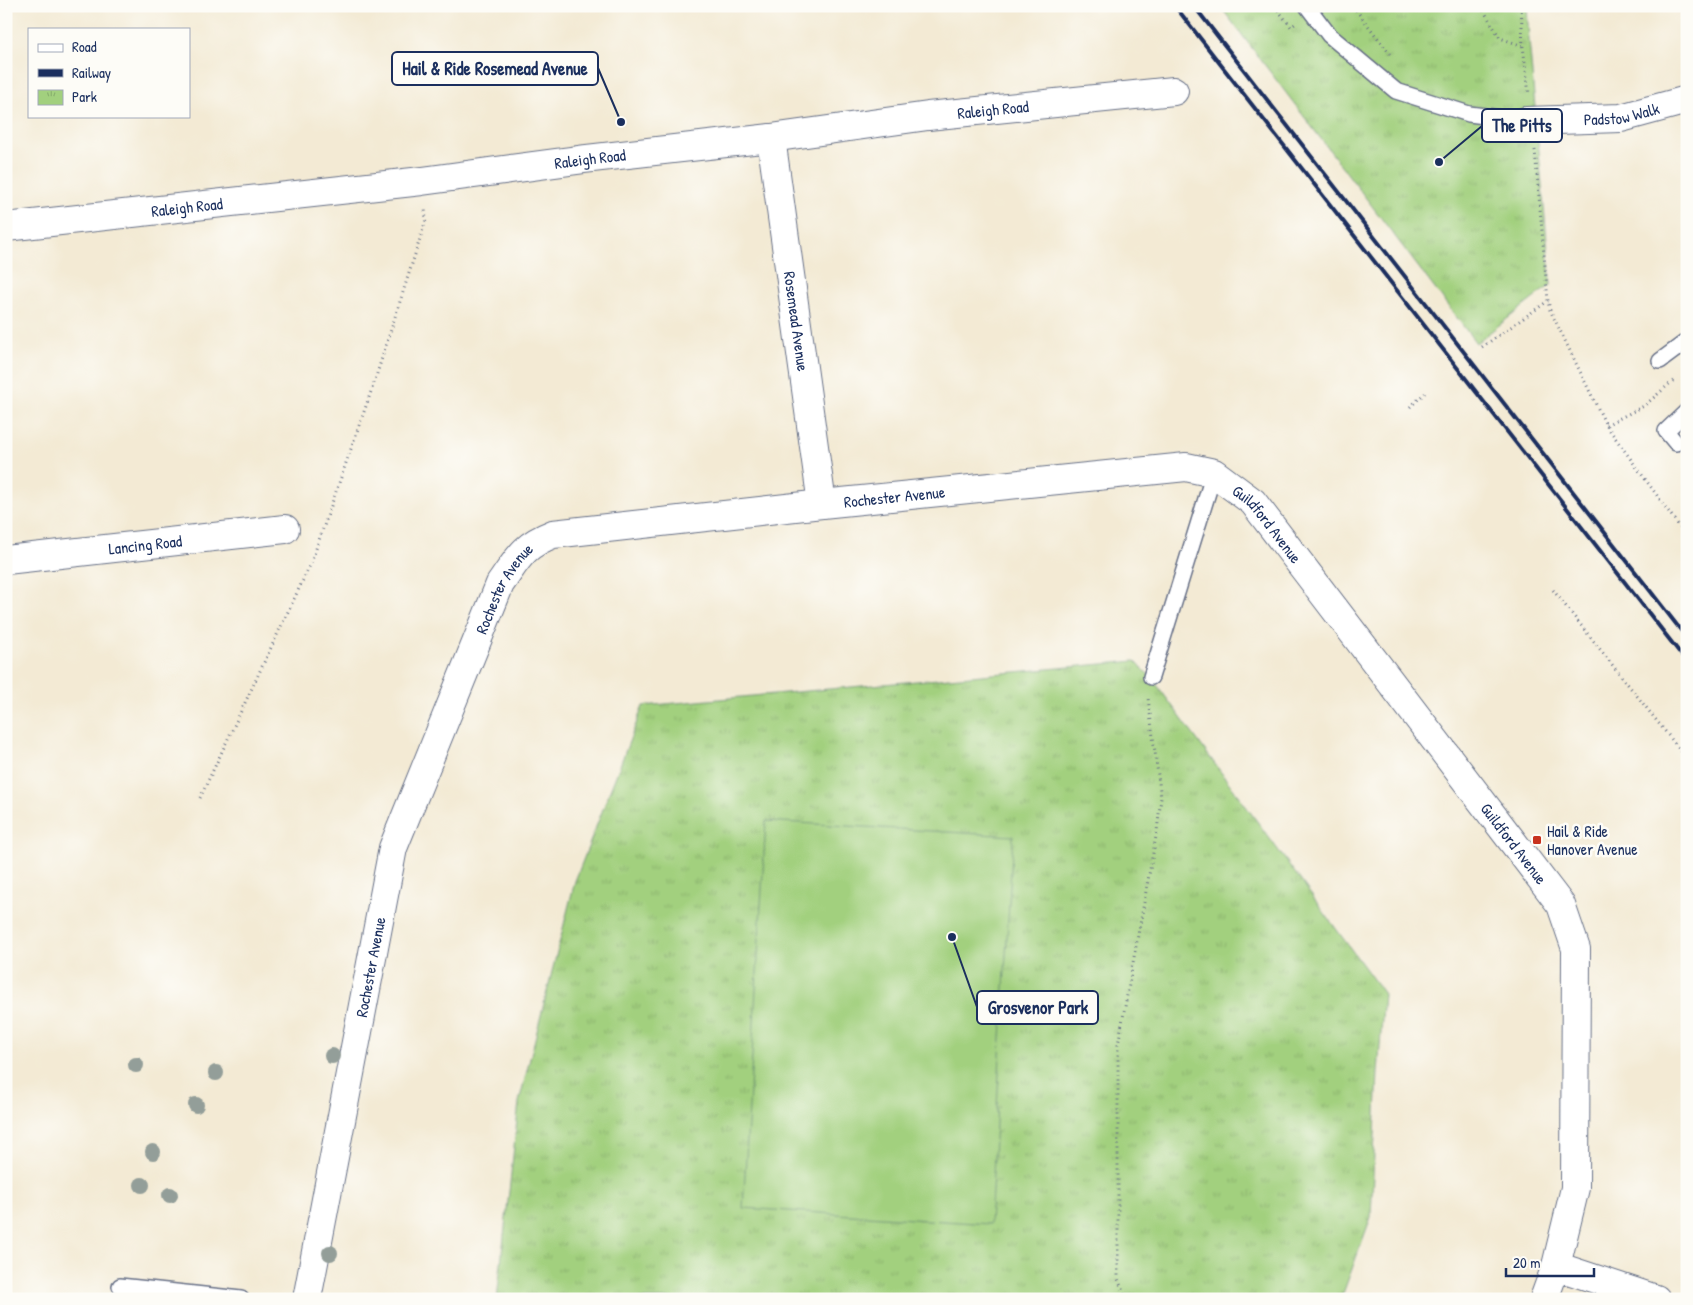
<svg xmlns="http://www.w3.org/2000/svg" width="1693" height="1305" viewBox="0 0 1693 1305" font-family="'Patrick Hand',sans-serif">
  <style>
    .park { fill: url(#park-tufts); stroke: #5e806e }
    .pitch { fill: #a2d07e; stroke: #5e806e }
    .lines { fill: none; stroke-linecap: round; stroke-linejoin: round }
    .lane-casing { stroke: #677087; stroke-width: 18 }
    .street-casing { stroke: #677087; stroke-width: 30 }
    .path { stroke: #677087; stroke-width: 3; stroke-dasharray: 1 4; stroke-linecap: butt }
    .lane { stroke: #fff; stroke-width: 15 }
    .street { stroke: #fff; stroke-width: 28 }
    .rail { stroke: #1b2f5e; stroke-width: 4 }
    .tree { fill: #939e99 }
    .poi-dot { fill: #c8321e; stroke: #fdfcf7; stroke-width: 2 }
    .labels { text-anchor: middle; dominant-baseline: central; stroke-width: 5; stroke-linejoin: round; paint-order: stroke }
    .street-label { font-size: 16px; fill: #1b2f5e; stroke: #fdfcf7 }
    .poi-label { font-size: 16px; fill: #1b2f5e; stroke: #fdfcf7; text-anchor: start }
    .leader { fill: none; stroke: #1b2f5e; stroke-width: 2 }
    .callout-dot { fill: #1b2f5e; stroke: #fdfcf7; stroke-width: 2 }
    .callout { fill: #fdfcf7; stroke: #1b2f5e; stroke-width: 2 }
    .callout-label { font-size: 18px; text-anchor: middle; font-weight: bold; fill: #1b2f5e }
  </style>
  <defs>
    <pattern id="park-tufts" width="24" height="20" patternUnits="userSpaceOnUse" patternTransform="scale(1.25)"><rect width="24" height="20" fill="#a2d07e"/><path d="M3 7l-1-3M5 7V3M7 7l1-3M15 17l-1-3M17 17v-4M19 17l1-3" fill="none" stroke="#8bb36f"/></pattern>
  </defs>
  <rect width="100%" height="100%" fill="#fdfcf7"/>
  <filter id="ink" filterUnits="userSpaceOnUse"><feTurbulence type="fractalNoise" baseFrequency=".02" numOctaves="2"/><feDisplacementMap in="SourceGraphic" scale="10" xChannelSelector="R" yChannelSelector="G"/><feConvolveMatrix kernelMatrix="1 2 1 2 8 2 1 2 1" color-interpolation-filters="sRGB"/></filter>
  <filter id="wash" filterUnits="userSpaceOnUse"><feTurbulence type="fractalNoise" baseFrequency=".0096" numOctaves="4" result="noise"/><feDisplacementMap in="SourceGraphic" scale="20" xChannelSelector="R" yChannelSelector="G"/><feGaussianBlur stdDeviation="1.12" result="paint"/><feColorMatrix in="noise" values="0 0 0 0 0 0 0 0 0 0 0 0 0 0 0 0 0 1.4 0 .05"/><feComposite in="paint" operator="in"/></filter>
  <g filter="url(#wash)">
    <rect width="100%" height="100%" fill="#f3ead4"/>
    <!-- park -->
    <path class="park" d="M 1220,6 L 1527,6 L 1529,40 L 1551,285 L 1476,343 Z
      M 1135,661 L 1151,677 L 1384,994 L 1378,1072 L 1371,1217 L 1341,1299 L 497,1299 L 519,1102 L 575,881 L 643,706 Z"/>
    <!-- pitch -->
    <path class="pitch" d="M 766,821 L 1013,836 L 990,1224 L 743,1208 Z"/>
  </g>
  <g filter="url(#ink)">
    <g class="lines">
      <defs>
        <path id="lane" d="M 1307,6 L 1329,35 L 1396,91 L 1469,114 L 1526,121
          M 1660,361 L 1687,341
          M 1676,443 L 1666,431 L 1687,411
          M 1151,677 L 1214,473
          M 120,1286 L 241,1299"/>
        <g id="street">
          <path id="s1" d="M 1526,121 L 1621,118 L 1687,100"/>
          <path id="s2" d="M 771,138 L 822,504"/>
          <path id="s3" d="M 6,227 L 422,181 L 585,159 L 771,138 L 928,116 L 1174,91"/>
          <path id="s4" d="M 6,560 L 285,529"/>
          <path d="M 1556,1266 L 1656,1299"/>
          <path id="s5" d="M 307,1299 L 393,848 L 500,584 C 518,559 522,546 553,534 L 822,504 L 1186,467 L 1214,473 L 1253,502 L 1561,905 L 1576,949 L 1575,1188 L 1556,1266 L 1544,1299"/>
        </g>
      </defs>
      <!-- lane casing -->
      <use href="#lane" class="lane-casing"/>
      <!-- street casing -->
      <use href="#street" class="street-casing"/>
      <!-- path -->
      <path class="path" d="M 1275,6 L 1291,27 L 1295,24
        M 1353,6 L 1390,54
        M 1481,6 L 1500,38 L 1523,46
        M 1521,6 L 1523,46 L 1529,94
        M 1535,150 L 1548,301 L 1550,310 L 1606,425 L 1687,537
        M 1482,347 L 1548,301
        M 1410,407 L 1425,393
        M 1606,425 L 1644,406 L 1674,380
        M 1553,590 L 1687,759
        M 200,798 L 311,563 L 373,386 L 426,220 L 425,209
        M 1126,1299 L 1118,1279 L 1118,1045 L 1157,831 L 1161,798 L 1148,698"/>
      <!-- lane -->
      <use href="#lane" class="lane"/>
      <!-- street -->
      <use href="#street" class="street"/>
      <!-- rail -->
      <path class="rail" d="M 1175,6 L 1687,662
        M 1194,6 L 1687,638"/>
    </g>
    <!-- trees -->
    <g class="tree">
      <circle cx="332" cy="1056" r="8"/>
      <circle cx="136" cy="1065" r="8"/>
      <circle cx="216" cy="1073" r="8"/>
      <circle cx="196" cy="1105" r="8"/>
      <circle cx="153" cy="1152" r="8"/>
      <circle cx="142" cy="1185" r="8"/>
      <circle cx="170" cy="1195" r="8"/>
      <circle cx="330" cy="1253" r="8"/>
    </g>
  </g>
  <!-- markers -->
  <rect class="poi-dot" x="1532" y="835" width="10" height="10" rx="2.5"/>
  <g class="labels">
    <!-- street labels -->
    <g class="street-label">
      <text stroke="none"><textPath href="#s3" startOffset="994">Raleigh Road</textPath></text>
      <text stroke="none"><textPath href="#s1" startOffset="96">Padstow Walk</textPath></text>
      <text stroke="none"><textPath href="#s3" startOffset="588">Raleigh Road</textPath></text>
      <text stroke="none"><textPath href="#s3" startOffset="182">Raleigh Road</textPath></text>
      <text stroke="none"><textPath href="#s2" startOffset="185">Rosemead Avenue</textPath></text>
      <text stroke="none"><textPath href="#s5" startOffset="1162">Rochester Avenue</textPath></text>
      <text stroke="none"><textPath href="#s5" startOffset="1558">Guildford Avenue</textPath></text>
      <text stroke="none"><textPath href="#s4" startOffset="140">Lancing Road</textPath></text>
      <text stroke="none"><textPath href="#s5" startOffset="742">Rochester Avenue</textPath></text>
      <text stroke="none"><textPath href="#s5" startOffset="1962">Guildford Avenue</textPath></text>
      <text stroke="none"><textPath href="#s5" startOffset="338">Rochester Avenue</textPath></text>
    </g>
    <!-- poi labels -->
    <g class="poi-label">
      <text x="1547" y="831">Hail &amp; Ride<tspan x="1547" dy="18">Hanover Avenue</tspan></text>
    </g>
  </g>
  <!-- callouts -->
  <path class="leader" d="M621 122L598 68M1439 162L1482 126M952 937L977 1007"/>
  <g class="callout-dot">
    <circle cx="621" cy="122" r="5"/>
    <circle cx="1439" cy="162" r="5"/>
    <circle cx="952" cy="937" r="5"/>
  </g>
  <g class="callout">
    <rect x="392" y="52" width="206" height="33" rx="5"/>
    <rect x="1482" y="109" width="80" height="33" rx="5"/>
    <rect x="977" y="991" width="121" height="33" rx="5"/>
  </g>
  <g class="callout-label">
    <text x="495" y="75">Hail &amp; Ride Rosemead Avenue</text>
    <text x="1522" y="132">The Pitts</text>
    <text x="1038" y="1014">Grosvenor Park</text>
  </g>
  <!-- margin -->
  <rect width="1693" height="1305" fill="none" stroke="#fdfcf7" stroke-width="25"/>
  <!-- legend -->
  <rect x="28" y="28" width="162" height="90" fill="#fdfcf7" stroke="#a3aaba"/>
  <rect x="38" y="44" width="25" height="8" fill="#ffffff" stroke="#a3aaba"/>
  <text x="72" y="52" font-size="15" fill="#1b2f5e">Road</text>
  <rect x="38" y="69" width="25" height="8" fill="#1b2f5e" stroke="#a3aaba"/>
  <text x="72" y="78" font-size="15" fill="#1b2f5e">Railway</text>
  <rect x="38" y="90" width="25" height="15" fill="url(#park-tufts)" stroke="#a3aaba"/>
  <text x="72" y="102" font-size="15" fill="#1b2f5e">Park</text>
  <!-- scale -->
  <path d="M1506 1268v8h88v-8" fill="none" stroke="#1b2f5e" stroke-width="2.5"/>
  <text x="1513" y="1268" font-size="15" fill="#1b2f5e" stroke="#fdfcf7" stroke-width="4" paint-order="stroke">20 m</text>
</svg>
